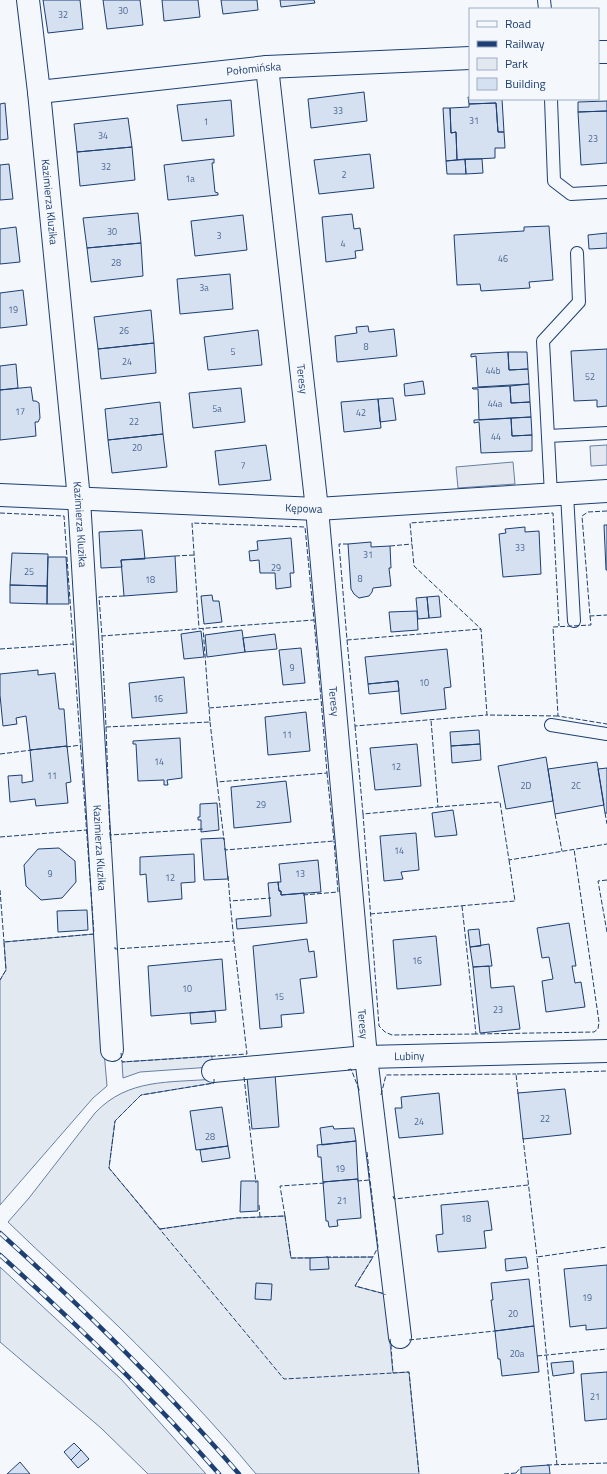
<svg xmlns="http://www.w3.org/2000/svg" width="607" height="1474" viewBox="0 0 607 1474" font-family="'Titillium Web',sans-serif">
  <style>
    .green { fill: #e3e9f0; stroke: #687fa3 }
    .parking { fill: #e3e8f0; stroke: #687fa3 }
    .building { fill: #d5e0f0; stroke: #1d3f73 }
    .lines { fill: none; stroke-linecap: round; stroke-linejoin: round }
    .lane-casing { stroke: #1d3f73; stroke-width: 14 }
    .street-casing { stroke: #1d3f73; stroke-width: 24 }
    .lane { stroke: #f4f7fb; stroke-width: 12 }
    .street { stroke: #f4f7fb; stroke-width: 22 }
    .rail-casing { stroke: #1d3f73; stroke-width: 4.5 }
    .rail { stroke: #f4f7fb; stroke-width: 3; stroke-dasharray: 9; stroke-linecap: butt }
    .fence { stroke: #1d3f73; stroke-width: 1; stroke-dasharray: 5 2; stroke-linecap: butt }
    .labels { text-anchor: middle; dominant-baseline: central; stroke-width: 3; stroke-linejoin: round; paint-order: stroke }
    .number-label { font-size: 9px; fill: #4b6792 }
    .street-label { font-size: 11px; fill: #1d3f73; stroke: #f4f7fb }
  </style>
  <rect width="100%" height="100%" fill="#f4f7fb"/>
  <!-- green -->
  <path class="green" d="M 94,934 L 107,1086 L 93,1098 L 0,1205 L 0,980 L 6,970 L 4,942 Z
    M 212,1056 L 212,1067 L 140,1072 L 123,1078 L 122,1062 Z
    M 214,1079 L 214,1083 L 141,1095 L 115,1121 L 109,1168 L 160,1229 L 237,1218 L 285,1216 L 291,1258 L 373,1257 L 355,1286 L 385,1294 L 393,1373 L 409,1372 L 419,1474 L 256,1474 C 213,1422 166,1373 118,1326 C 82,1291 44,1257 8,1222 L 29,1198 L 95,1113 C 128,1078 169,1083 214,1079 Z
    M 0,1267 L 121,1379 L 206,1474 L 148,1474 L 101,1428 L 0,1342 Z"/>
  <!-- parking -->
  <path class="parking" d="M 607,445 L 607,465 L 591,466 L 590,446 Z
    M 513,462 L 515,484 L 458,488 L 456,467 Z"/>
  <!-- building -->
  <path class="building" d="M 43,0 L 80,0 L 83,29 L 48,33 Z
    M 103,0 L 140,0 L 143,25 L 107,29 Z
    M 162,0 L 198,0 L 200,17 L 164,21 Z
    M 221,0 L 257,0 L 258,10 L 223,14 Z
    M 280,0 L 314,0 L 315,3 L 281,7 Z
    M 364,92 L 367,121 L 311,128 L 308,99 Z
    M 468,97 L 470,97 L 470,99 L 502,99 L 504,132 L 498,132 L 496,103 L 469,104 Z
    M 231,100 L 234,136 L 182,141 L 177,105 Z
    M 607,101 L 607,111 L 578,112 L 578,102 Z
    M 5,103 L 8,139 L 0,140 L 0,104 Z
    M 496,103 L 498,132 L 504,132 L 505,148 L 495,148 L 495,158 L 457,160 L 456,132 L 451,133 L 450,108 L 469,107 L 469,104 Z
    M 443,108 L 450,108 L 451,133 L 456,132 L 457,160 L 446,161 Z
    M 607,111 L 607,163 L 581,165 L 578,112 Z
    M 128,118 L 132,147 L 77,152 L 74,124 Z
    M 132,147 L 135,180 L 80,186 L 77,152 Z
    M 370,154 L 374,188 L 319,194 L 314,160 Z
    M 214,159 L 214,163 L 212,163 L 215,192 L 218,193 L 218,195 L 168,200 L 164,165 Z
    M 465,159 L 482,159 L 483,173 L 466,174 Z
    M 465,159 L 466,174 L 447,174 L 446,161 Z
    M 9,164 L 13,199 L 0,200 L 0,165 Z
    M 138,213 L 141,243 L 87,248 L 83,218 Z
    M 352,214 L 354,229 L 360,228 L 363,250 L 355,251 L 356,258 L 326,262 L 322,217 Z
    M 243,215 L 247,250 L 195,256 L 191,221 Z
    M 549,226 L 553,280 L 529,282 L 530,288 L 481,291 L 480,284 L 457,285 L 454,235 L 524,231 L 524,227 Z
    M 16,227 L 20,262 L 0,264 L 0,229 Z
    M 607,233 L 607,248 L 589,249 L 588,235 Z
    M 141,243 L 143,276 L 91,282 L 87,248 Z
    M 230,274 L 233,309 L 180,314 L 177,279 Z
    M 23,290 L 27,325 L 0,328 L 0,293 Z
    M 151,310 L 154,343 L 98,349 L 94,317 Z
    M 368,326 L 369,332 L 394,329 L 397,356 L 337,362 L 335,336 L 357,333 L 356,327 Z
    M 258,330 L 262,365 L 208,370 L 204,337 Z
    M 154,343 L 156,373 L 101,379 L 98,349 Z
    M 607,349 L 607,406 L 597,407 L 597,400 L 574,401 L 571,351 Z
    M 508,352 L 509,370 L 528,369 L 529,384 L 478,387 L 476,356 L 471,357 L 471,354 Z
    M 508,352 L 527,352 L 528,369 L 509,370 Z
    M 16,364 L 18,388 L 0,390 L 0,366 Z
    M 423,381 L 425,394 L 405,396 L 404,384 Z
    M 529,384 L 530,402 L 511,403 L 510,386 Z
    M 510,386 L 511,403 L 530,402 L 531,417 L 479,420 L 478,389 L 473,389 L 472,388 Z
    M 31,387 L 33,401 L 36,401 L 39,403 L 40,418 L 38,422 L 35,422 L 36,436 L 0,440 L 0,390 Z
    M 241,388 L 245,422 L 193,428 L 189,393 Z
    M 393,398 L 396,420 L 380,422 L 378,399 Z
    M 378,399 L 381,428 L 344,432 L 341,402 Z
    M 160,402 L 163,434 L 108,440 L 105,409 Z
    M 531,417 L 532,435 L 512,436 L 511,418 Z
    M 511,418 L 512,436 L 532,435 L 532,451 L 481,453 L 479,422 L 474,423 L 474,420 Z
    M 163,434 L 167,467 L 112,473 L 108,440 Z
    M 266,445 L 271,480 L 219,485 L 215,451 Z
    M 604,525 L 607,525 L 607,570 L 606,570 Z
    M 525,527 L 525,532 L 539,531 L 541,574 L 503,577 L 499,534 L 506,533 L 505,529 Z
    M 142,530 L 145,559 L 121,560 L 122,567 L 101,568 L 99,532 Z
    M 291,538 L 294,573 L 290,573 L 291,587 L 276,589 L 275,573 L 260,573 L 259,560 L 250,561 L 249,551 L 258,550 L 257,541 Z
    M 371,542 L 371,547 L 390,546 L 391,568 L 389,568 L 391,586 L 373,588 L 372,592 L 369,596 L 359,598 L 354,594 L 351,589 L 348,544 Z
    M 12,553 L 48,554 L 47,586 L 10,585 Z
    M 175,556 L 177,592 L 124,596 L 121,560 Z
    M 48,557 L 66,557 L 69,604 L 47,604 Z
    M 10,585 L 47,586 L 47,604 L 10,603 Z
    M 212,595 L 213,601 L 219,601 L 222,622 L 204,624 L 201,596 Z
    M 439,596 L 441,617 L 429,618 L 427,597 Z
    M 427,597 L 429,618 L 418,619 L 416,598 Z
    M 417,611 L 418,630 L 391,632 L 389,612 Z
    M 242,630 L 245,652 L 207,657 L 205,635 Z
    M 201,631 L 204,657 L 184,659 L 181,634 Z
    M 275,634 L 277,649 L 245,652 L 243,638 Z
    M 301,648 L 305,683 L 283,685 L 279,650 Z
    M 447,649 L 451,687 L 444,688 L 446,709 L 401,714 L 398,681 L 368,684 L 365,657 Z
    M 38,670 L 38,675 L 55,673 L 59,709 L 64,709 L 67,746 L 30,750 L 26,716 L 16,718 L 17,724 L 3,726 L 0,695 L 0,674 Z
    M 184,677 L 187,713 L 132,718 L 129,683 Z
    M 398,681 L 399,691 L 369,694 L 368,684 Z
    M 306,712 L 310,751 L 268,755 L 265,717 Z
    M 479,730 L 480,744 L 451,746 L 450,732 Z
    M 180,738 L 182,778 L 167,780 L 168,785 L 164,785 L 164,780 L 138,781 L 136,744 L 133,744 L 133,741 Z
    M 417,744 L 421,786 L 375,790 L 370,748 Z
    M 480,744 L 481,760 L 452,763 L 451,746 Z
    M 67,746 L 71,782 L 66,783 L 68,803 L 36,806 L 35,799 L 10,802 L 8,776 L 22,775 L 22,783 L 33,781 L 30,750 Z
    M 546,757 L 553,801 L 506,809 L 498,766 Z
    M 597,762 L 604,805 L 555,814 L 548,769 Z
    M 607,768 L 607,813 L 605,813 L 598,769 Z
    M 286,781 L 291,822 L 234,828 L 231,787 Z
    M 217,803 L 219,830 L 201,832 L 201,820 L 198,820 L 198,817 L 200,817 L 200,804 Z
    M 453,810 L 457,835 L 435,837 L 432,813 Z
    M 416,833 L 419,870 L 401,872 L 403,879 L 384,881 L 380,836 Z
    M 224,838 L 228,879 L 204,880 L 201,839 Z
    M 59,848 L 75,861 L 76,882 L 62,898 L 41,900 L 26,886 L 24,865 L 38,849 Z
    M 194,854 L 195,882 L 181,883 L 182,899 L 148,902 L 146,874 L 140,875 L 140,857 Z
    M 318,860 L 321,892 L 281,895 L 281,891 L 279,891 L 278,882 L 281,882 L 279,864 Z
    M 278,882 L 279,891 L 281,891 L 281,895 L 304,893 L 307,923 L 237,929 L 236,919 L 271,916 L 268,883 Z
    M 87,910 L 88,930 L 58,932 L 57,911 Z
    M 569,923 L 576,966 L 572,966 L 575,983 L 581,982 L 585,1007 L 546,1012 L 542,981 L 553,979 L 549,957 L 542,958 L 537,928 Z
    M 479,929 L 481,946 L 470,947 L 468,930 Z
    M 436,936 L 441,985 L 397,989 L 393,940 Z
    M 307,939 L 309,952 L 314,951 L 317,977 L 300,979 L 304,1013 L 281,1015 L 282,1027 L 260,1029 L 253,946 Z
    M 489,944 L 492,966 L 473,967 L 470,947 Z
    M 222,959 L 226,1010 L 151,1016 L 148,966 Z
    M 489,966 L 491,988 L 514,986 L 520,1029 L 480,1033 L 473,967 Z
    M 215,1011 L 216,1022 L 191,1024 L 190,1013 Z
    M 275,1074 L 279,1127 L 252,1129 L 247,1077 Z
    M 565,1089 L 571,1134 L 523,1139 L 518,1093 Z
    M 439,1093 L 443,1134 L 399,1138 L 395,1108 L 402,1108 L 401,1097 Z
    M 222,1107 L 228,1146 L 196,1150 L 190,1111 Z
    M 333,1126 L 334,1129 L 354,1128 L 356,1141 L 322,1145 L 320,1128 Z
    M 356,1141 L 358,1179 L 323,1182 L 321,1157 L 318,1157 L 317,1145 Z
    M 228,1146 L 230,1158 L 202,1162 L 200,1150 Z
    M 358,1179 L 361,1218 L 337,1220 L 338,1226 L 329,1227 L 328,1221 L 326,1221 L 323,1182 Z
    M 241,1181 L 258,1181 L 258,1211 L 240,1212 Z
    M 488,1201 L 492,1230 L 484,1231 L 486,1248 L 438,1252 L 436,1235 L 443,1234 L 441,1205 Z
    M 328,1257 L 329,1269 L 310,1270 L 310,1258 Z
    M 526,1257 L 528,1268 L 506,1271 L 505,1259 Z
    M 607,1265 L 607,1328 L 586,1330 L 586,1325 L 570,1327 L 564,1269 Z
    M 529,1279 L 534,1326 L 495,1331 L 491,1300 L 493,1300 L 491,1283 Z
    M 256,1283 L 272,1284 L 271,1300 L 255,1299 Z
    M 534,1326 L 539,1372 L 502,1376 L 500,1359 L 498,1359 L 495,1331 Z
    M 573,1361 L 574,1373 L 553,1376 L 551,1363 Z
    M 607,1372 L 607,1419 L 585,1421 L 581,1374 Z
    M 74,1443 L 81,1450 L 71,1460 L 64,1452 Z
    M 81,1450 L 89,1459 L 78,1468 L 71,1460 Z
    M 20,1462 L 30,1474 L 7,1474 Z
    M 549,1465 L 550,1474 L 521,1474 L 521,1467 Z"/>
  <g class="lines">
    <defs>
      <path id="lane" d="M 544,0 L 545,9
        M 551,99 L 554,181 L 571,194 L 607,192
        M 548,436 L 607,433
        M 567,494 L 574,621
        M 551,495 L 543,341 L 579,302 L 577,253
        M 551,725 L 607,734"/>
      <g id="street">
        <path id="s1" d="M 28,0 L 39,92 L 79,499 L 112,1050"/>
        <path d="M 598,52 L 607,52"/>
        <path id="s2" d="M 267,67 L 317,509 L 366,1057 L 400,1337"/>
        <path id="s3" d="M 39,92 L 267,67 L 470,58"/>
        <path id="s4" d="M 0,495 L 317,509 L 607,491"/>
        <path id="s5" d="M 213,1071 L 366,1057 L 607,1051"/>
      </g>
    </defs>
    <!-- lane casing -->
    <use href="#lane" class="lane-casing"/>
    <!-- street casing -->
    <use href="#street" class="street-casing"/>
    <!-- lane -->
    <use href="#lane" class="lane"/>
    <!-- street -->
    <use href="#street" class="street"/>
    <defs>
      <path id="rail" d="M 0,1233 C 84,1309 165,1388 239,1474
        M 0,1255 C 77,1324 151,1396 219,1474"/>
    </defs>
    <!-- rail casing -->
    <use href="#rail" class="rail-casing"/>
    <!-- rail -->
    <use href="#rail" class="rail"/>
    <!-- fence -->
    <path class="fence" d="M 607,511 L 588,512 L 582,516 L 590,616 L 607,615
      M 0,513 L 64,516 L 94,934 L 4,942 L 6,970 L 0,980
      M 348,544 L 339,544 L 347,640 L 481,629
      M 390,546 L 412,544
      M 175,556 L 194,555
      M 124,596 L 99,597 L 102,636 L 314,620 L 305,527 L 192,523 L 199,628
      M 590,616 L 591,625 L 553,627 L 558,716 L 607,724
      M 102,636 L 106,727 L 210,722 L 203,628
      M 347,640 L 355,726 L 487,715
      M 0,649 L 73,644
      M 209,708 L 321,699 L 314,620
      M 558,716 L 487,715 L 481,629 L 414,566 L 410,523 L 553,513 L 559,626
      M 210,722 L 217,782 L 327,773 L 321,699
      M 355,726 L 363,814 L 438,807 L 431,720
      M 106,727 L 110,835 L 203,829
      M 66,747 L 81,745
      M 0,754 L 32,750
      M 217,782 L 224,840
      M 438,807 L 500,802 L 509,860 L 607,844
      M 605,813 L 607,824
      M 363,814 L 379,1026 L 385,1032 L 392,1035 L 476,1034
      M 555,814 L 562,851
      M 110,835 L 111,843
      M 0,837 L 87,830
      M 225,848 L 225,850 L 334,841 L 327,773
      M 228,876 L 230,901 L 271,898
      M 607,880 L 598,881 L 607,932
      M 0,890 L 4,942
      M 303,895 L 338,892 L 334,841
      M 462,906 L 476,1034 L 594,1032 L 598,1029 L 599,1022 L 574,849
      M 370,914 L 515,901 L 509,860
      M 115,947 L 115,949 L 234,941 L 230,901
      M 121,1053 L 122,1062 L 247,1054 L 234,941
      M 348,1070 L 351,1069 L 360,1092
      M 244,1077 L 256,1183
      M 214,1079 L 214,1083 L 141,1095 L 115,1121 L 109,1168 L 284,1379 L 393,1373
      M 518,1094 L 516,1074 L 607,1071
      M 381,1095 L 386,1075 L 516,1074
      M 523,1138 L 537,1257
      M 367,1152 L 370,1180
      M 357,1181 L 370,1180 L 378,1247 L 373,1257
      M 393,1196 L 394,1199 L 528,1185
      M 259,1205 L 260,1217
      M 285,1216 L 280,1186 L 325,1183
      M 160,1229 L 237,1218 L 285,1216 L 291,1258 L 312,1258
      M 326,1257 L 373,1257 L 355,1286 L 385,1294 L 385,1295
      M 390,1339 L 391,1346
      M 409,1340 L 495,1331
      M 392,1345 L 391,1346 L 393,1373 L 409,1372 L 419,1474
      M 537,1356 L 607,1349
      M 547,1465 L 607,1463
      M 557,1465 L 537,1257 L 607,1247
      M 516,1473 L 521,1467
      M 504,1474 L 516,1473 L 516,1474"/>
  </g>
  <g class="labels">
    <!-- number labels -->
    <g class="number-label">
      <text x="123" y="10">30</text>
      <text x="63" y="14">32</text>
      <text x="338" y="110">33</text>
      <text x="474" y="120">31</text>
      <text x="206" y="121">1</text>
      <text x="103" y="135">34</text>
      <text x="593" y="138">23</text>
      <text x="106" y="166">32</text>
      <text x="344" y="174">2</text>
      <text x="190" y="178">1a</text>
      <text x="112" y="231">30</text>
      <text x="219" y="235">3</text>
      <text x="343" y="243">4</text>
      <text x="503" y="258">46</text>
      <text x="116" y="262">28</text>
      <text x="204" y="287">3a</text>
      <text x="13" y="309">19</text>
      <text x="124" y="330">26</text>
      <text x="366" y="346">8</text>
      <text x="233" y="351">5</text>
      <text x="127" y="361">24</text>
      <text x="493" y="370">44b</text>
      <text x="590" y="376">52</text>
      <text x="495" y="403">44a</text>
      <text x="217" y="408">5a</text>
      <text x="20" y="411">17</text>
      <text x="361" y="412">42</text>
      <text x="134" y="421">22</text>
      <text x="496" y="436">44</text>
      <text x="137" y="447">20</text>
      <text x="243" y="465">7</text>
      <text x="520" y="547">33</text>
      <text x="368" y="554">31</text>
      <text x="276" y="567">29</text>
      <text x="29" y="571">25</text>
      <text x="360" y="578">8</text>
      <text x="150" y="579">18</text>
      <text x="292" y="667">9</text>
      <text x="424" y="682">10</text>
      <text x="158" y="698">16</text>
      <text x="287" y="734">11</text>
      <text x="159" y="761">14</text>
      <text x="396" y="766">12</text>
      <text x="52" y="775">11</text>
      <text x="526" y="785">2D</text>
      <text x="576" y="785">2C</text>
      <text x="261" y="804">29</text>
      <text x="399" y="850">14</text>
      <text x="50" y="873">9</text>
      <text x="300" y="873">13</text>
      <text x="170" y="877">12</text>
      <text x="417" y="960">16</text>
      <text x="187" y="988">10</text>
      <text x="279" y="996">15</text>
      <text x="498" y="1009">23</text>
      <text x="545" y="1118">22</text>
      <text x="419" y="1121">24</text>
      <text x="210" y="1136">28</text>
      <text x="340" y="1168">19</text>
      <text x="342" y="1200">21</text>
      <text x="466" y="1218">18</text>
      <text x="587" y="1297">19</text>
      <text x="513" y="1313">20</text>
      <text x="517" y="1353">20a</text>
      <text x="595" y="1396">21</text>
    </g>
    <!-- street labels -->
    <g class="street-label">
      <text stroke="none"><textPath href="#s3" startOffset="216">Połomińska</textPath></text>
      <text stroke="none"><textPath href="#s1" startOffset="203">Kazimierza Kluzika</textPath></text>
      <text stroke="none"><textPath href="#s2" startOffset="314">Teresy</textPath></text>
      <text stroke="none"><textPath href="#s4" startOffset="304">Kępowa</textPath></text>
      <text stroke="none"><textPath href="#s1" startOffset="527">Kazimierza Kluzika</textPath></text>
      <text stroke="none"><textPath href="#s2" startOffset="638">Teresy</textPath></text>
      <text stroke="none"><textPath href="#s1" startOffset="851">Kazimierza Kluzika</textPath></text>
      <text stroke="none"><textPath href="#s2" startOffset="962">Teresy</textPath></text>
      <text stroke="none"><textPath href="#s5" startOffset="197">Lubiny</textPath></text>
    </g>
  </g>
  <!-- legend -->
  <rect x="469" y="8" width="130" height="92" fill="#f4f7fb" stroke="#9eadc5"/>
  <rect x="477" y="21" width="20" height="6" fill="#f4f7fb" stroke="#9eadc5"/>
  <text x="505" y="28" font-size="12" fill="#1d3f73">Road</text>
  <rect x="477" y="41" width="20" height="6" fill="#1d3f73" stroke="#9eadc5"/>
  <text x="505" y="48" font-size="12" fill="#1d3f73">Railway</text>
  <rect x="477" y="58" width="20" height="12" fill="#e3e9f0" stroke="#9eadc5"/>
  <text x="505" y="68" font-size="12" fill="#1d3f73">Park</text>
  <rect x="477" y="78" width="20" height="12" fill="#d5e0f0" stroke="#9eadc5"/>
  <text x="505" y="88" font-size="12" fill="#1d3f73">Building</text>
</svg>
